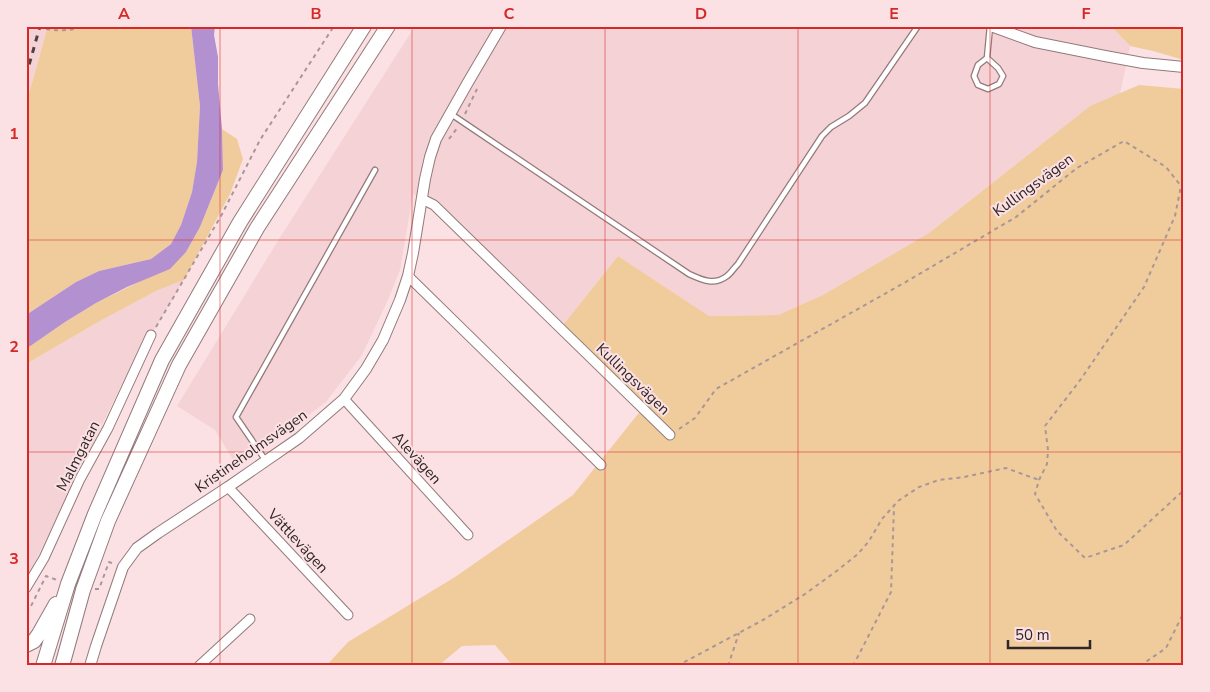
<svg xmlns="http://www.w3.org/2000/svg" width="1210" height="692" viewBox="0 0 1210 692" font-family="'Nunito Sans',sans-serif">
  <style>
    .built { fill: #f5d2d5 }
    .green { fill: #f0cc9c }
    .water { fill: #b390d0 }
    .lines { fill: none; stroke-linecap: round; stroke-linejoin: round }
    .service-casing { stroke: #927a7c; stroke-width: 7 }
    .minor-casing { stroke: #927a7c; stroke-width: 11 }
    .tertiary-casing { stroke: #927a7c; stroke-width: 12 }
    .trunk-casing { stroke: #927a7c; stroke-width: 16 }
    .path { stroke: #aa9698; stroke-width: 2; stroke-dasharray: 4 4; stroke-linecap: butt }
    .service { stroke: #fff; stroke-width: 4.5 }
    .minor { stroke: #fff; stroke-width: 9 }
    .tertiary { stroke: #fff; stroke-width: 10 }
    .trunk { stroke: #fff; stroke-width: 14 }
    .rail { stroke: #4e4243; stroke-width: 3; stroke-dasharray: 6 6; stroke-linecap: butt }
    .grid { fill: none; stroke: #d62828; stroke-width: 1; stroke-opacity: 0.55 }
    .labels { text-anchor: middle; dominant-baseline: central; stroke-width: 4; stroke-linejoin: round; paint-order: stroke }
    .street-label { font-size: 15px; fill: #302627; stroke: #fbe1e3 }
    .neatline { fill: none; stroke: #d62828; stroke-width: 2 }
    .grid-label { font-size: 16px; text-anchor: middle; font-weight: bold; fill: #d62828 }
  </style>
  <rect width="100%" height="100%" fill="#fbe1e3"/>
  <!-- built -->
  <path class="built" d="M 26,26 L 48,26 L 26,104 Z
    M 415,26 L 1111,26 L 1130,46 L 1120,94 L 1090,106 L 929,233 L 823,295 L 778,315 L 709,316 L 618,256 L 563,325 L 440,208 L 413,194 L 400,270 L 387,302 L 362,355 L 326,402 L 238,468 L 215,430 L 177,406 L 279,239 Z
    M 184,280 L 120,388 L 26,580 L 26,364 L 100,321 L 156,291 Z"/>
  <!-- green -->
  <path class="green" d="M 48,26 L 191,26 L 200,106 L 197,163 L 192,192 L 181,225 L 171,244 L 151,259 L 99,271 L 76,282 L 26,315 L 26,104 Z
    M 1111,26 L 1184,26 L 1184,60 L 1153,51 L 1130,46 Z
    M 1139,85 L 1184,89 L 1184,666 L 513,666 L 495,645 L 462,646 L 438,666 L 326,666 L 348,642 L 455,577 L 573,495 L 642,409 L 631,390 L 563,325 L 618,256 L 709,316 L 778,315 L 823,295 L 929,233 L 1090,106 Z
    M 222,129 L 237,139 L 243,159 L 230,194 L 184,280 L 156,291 L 100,321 L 26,364 L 26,349 L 65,322 L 96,303 L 147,278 L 186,252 L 200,227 L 223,170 Z"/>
  <!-- water -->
  <path class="water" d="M 191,26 L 215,26 L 214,35 L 218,57 L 218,84 L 222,129 L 223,170 L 200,227 L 186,252 L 170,269 L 127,287 L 96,303 L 65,322 L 26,349 L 26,315 L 76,282 L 99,271 L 151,259 L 171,244 L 181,225 L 192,192 L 197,162 L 200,106 Z"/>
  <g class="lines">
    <defs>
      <path id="service" d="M 987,58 L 998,68 L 1003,76 L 999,84 L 988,89 L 978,85 L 974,76 L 978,65 L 987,58 L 990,26
        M 451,114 L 689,274 C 702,280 714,286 727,276 C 731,273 734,268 738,264 L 822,136 L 831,127 L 849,116 L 865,103 L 918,26
        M 266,461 L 236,417 L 375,170"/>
      <path id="minor" d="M 422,199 L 434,205 L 670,435
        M 408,276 L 601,465
        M 344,399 L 468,535
        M 228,487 L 348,615
        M 26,588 L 44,558 L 80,479 L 108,428 L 151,335
        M 199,666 L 250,619"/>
      <path id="tertiary" d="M 991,26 L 1035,42 L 1105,56 L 1143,63 L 1184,67
        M 90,666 L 96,646 L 123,567 L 137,548 L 158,533 L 228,487 L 299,438 L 344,399 L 366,369 L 383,340 L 400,300 L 408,276 L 413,253 L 425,179 L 430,157 L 436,139 L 467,84 L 501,26"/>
      <path id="trunk" d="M 26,645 L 34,641 L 39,634 L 56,604
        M 43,666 L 68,584 L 95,514 L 162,360 L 240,222 L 364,26
        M 62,666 L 83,590 L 108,521 L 179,365 L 257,228 L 388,26"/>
    </defs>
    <!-- service casing -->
    <use href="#service" class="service-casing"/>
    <!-- minor casing -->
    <use href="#minor" class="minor-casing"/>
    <!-- tertiary casing -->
    <use href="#tertiary" class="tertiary-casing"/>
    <!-- trunk casing -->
    <use href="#trunk" class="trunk-casing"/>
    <!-- path -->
    <path class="path" d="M 46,29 C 61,31 70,31 84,26
      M 465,114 L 477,89
      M 449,139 L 458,127
      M 1184,182 L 1181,186 L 1175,216 L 1144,287 L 1081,379 L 1045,426 L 1048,450 L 1047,464 L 1039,480 L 1035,494 L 1057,531 L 1085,558 L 1124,545 L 1184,490
      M 156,327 L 221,216 L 260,140 L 334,26
      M 679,429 L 695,418 L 716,389 L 904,283 L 1016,217 L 1077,168 L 1124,141 L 1166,167 L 1181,186
      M 95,589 L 99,589 L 109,562 L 114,564
      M 26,612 L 30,608 L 46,576 L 57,580
      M 677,666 L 763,620 L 805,594 L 838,570 L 858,554 L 869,541 L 882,519 L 898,501 L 919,487 L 939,480 L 964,477 L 1006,468 L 1039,480
      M 728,666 L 739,633
      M 853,666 L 891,592 L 894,507
      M 1140,666 L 1166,648 L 1184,612"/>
    <!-- service -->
    <use href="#service" class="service"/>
    <!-- minor -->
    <use href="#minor" class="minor"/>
    <!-- tertiary -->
    <use href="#tertiary" class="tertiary"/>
    <!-- trunk -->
    <use href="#trunk" class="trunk"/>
    <!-- rail -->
    <path class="rail" d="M 26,38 L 29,26
      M 26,76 L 40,26"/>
  </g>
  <!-- grid -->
  <path class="grid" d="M 220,26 L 220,666M 412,26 L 412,666M 605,26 L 605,666M 798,26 L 798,666M 990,26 L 990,666M 26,240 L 1184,240M 26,452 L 1184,452"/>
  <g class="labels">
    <!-- street labels -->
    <g class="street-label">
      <text transform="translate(1033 185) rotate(-36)">Kullingsvägen</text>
      <text transform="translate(633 379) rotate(44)">Kullingsvägen</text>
      <text transform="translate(251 451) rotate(-35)">Kristineholmsvägen</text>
      <text transform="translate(78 456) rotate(-63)">Malmgatan</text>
      <text transform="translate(417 458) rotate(48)">Alevägen</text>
      <text transform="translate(298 541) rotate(47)">Vättlevägen</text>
    </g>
  </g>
  <!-- border -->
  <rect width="1210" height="692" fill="none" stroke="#fbe1e3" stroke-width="55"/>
  <!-- scale -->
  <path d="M1008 640v8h82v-8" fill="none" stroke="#302627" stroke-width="2.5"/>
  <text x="1015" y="640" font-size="15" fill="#302627" stroke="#fbe1e3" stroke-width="4" paint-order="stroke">50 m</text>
  <rect x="28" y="28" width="1154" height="636" class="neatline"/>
  <g class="grid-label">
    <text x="124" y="19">A</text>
    <text x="316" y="19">B</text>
    <text x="509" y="19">C</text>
    <text x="701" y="19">D</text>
    <text x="894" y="19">E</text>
    <text x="1086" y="19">F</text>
    <text x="14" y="139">1</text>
    <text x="14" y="352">2</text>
    <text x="14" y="564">3</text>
  </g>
</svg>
